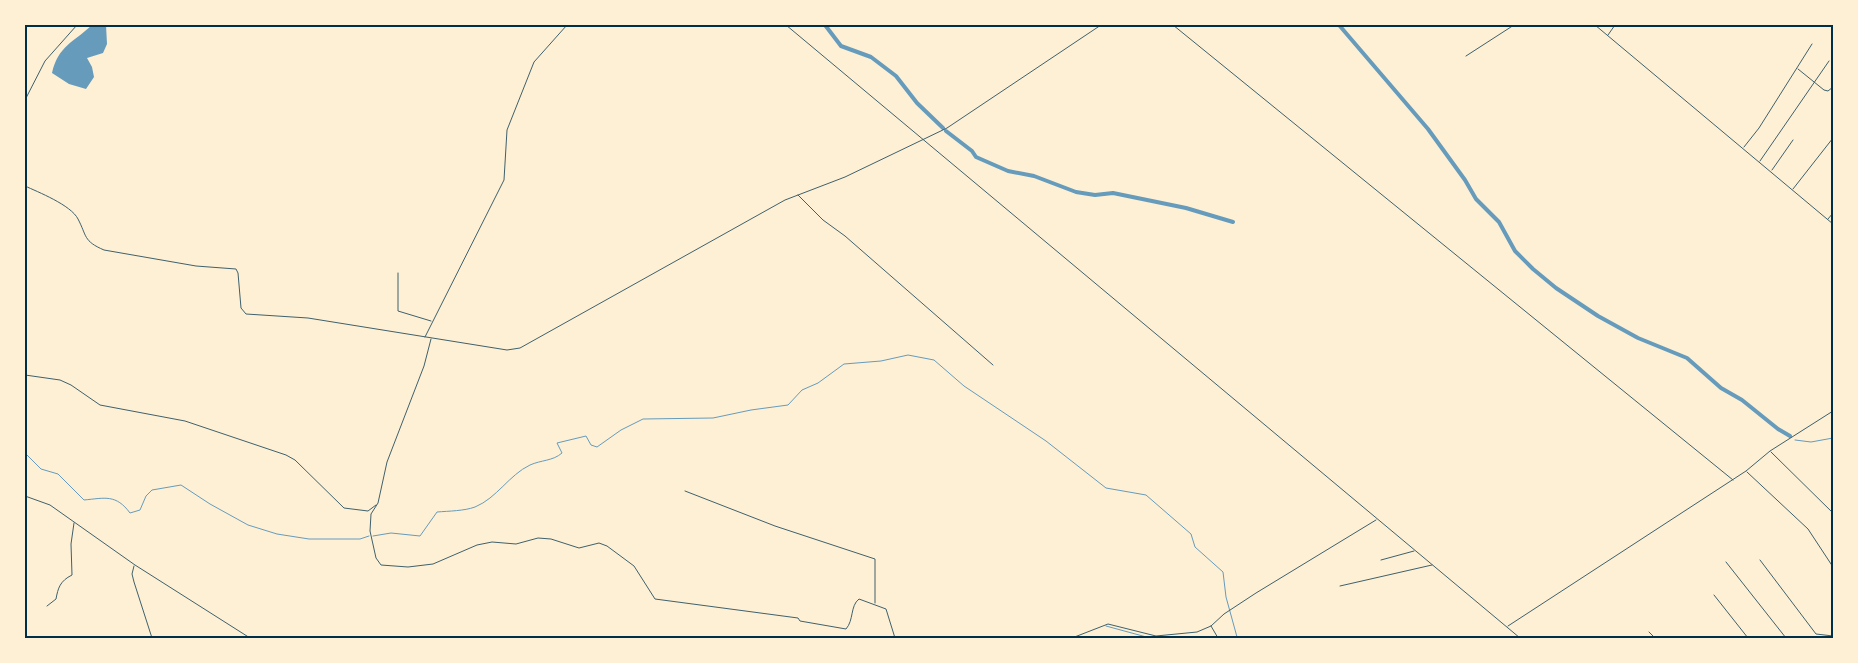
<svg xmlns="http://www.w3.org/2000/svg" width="1858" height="663" viewBox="0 0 1858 663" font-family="'Work Sans',sans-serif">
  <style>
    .water { fill: #669bbc }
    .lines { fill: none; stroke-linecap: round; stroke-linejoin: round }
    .stream { stroke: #669bbc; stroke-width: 1 }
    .canal { stroke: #669bbc; stroke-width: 4 }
    .minor { stroke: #3f606c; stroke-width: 1 }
    .neatline { fill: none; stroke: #003049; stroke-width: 2 }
  </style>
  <rect width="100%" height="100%" fill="#fdf0d5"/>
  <!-- water -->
  <path class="water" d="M 92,25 L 106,25 L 107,44 L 103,53 L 87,58 L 92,67 L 94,77 L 86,89 L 69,84 L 52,73 C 58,46 74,42 92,25 Z"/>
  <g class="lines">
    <!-- stream -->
    <path class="stream" d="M 1795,440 L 1811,442 L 1833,438
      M 25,453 L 41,469 L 58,474 L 84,500 C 105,498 116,494 130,513 L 140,510 L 146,496 L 152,490 L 181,485 L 210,504 L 248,525 L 277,534 L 309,539 L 360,539 L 369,536
      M 373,536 L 391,533 L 420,536 L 437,512 C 449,511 464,511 475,507 C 497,498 509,475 530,465 C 541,460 553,461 562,453 L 557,443 L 586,436 L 591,445 L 597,447 L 621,430 L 643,419 L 713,418 L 751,410 L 788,405 L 802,390 L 818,383 L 844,364 L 881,361 L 908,355 L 934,360 L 964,386 L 1046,441 L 1106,488 L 1146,495 L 1191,534 L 1195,547 L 1223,572 L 1226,597 L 1237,637 L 1241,638
      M 1106,626 L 1150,638"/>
    <!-- canal -->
    <path class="canal" d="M 825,25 L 841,46 L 871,57 L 896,76 L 917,103 L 943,128
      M 1339,25 L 1428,129 L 1465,180 L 1476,199 L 1499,222 L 1515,251 L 1533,269 L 1556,288 L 1598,316 L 1638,338 L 1687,358 L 1721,388 L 1742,400 L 1778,429 L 1790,436
      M 946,131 L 972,151 L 976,157 L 1008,171 L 1034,176 L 1076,192 L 1095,195 L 1113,193 L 1186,208 L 1233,222"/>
    <!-- minor -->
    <path class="minor" d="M 786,25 L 1520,638
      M 1173,25 L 1733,480
      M 1595,25 L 1833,224
      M 1608,35 L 1615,25
      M 1466,56 L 1514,25
      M 1798,69 L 1824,90 L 1828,91 L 1833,87
      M 25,100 L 45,61 L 77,25
      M 1744,147 L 1759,128 L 1812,44
      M 1760,161 L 1829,61
      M 1772,170 L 1793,140
      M 25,186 C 38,192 71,205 78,219 C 87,236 83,241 104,250 L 196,266 L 236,269 L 238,273 L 241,308 L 246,314 L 308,318 L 507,350 L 520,348 L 785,200 L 845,177 L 947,128 L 1101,25
      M 1793,189 L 1833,138
      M 798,195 L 823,220 L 845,236 L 993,365
      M 1828,219 L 1833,213
      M 398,273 L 398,311 L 431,321
      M 425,337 L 504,180 L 507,130 L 534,62 L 567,25
      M 431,339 L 424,366 L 387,462 L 378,503 L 371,514 L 370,531 L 376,558 L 381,565 L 408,567 L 433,564 L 477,545 L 492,542 L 516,544 L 538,538 L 551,539 L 579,548 L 599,543 L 607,546 L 634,566 L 655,599 L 798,618 L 800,621 L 846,629 C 854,620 850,606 859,599 L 886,609 L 895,638
      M 25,375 L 60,380 L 71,385 L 100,405 L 185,421 L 286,455 L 295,460 L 344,508 L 368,511 L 376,505
      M 1771,452 L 1833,513
      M 1747,472 L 1808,529 L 1833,567
      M 685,491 L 775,526 L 875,559 L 875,603
      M 25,496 L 50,505 L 135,565 L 250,638
      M 1381,560 L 1414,551
      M 1760,560 L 1816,634 L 1833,636
      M 1726,562 L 1786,638
      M 134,566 L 132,574 L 134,582 L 152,638
      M 1340,586 L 1432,565
      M 1714,595 L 1748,638
      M 47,606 L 56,599 C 58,588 60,581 72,575 L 71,544 L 74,523
      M 1211,626 L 1218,638
      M 1508,626 L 1746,471 L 1770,451 L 1833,411
      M 1649,632 L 1655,638
      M 1072,638 L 1108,624 L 1156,636 L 1197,632 L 1211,626 L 1224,614 L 1256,593 L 1376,520"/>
  </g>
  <!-- border -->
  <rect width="1858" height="663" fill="none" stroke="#fdf0d5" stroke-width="52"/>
  <rect x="26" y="26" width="1806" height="611" class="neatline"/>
</svg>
